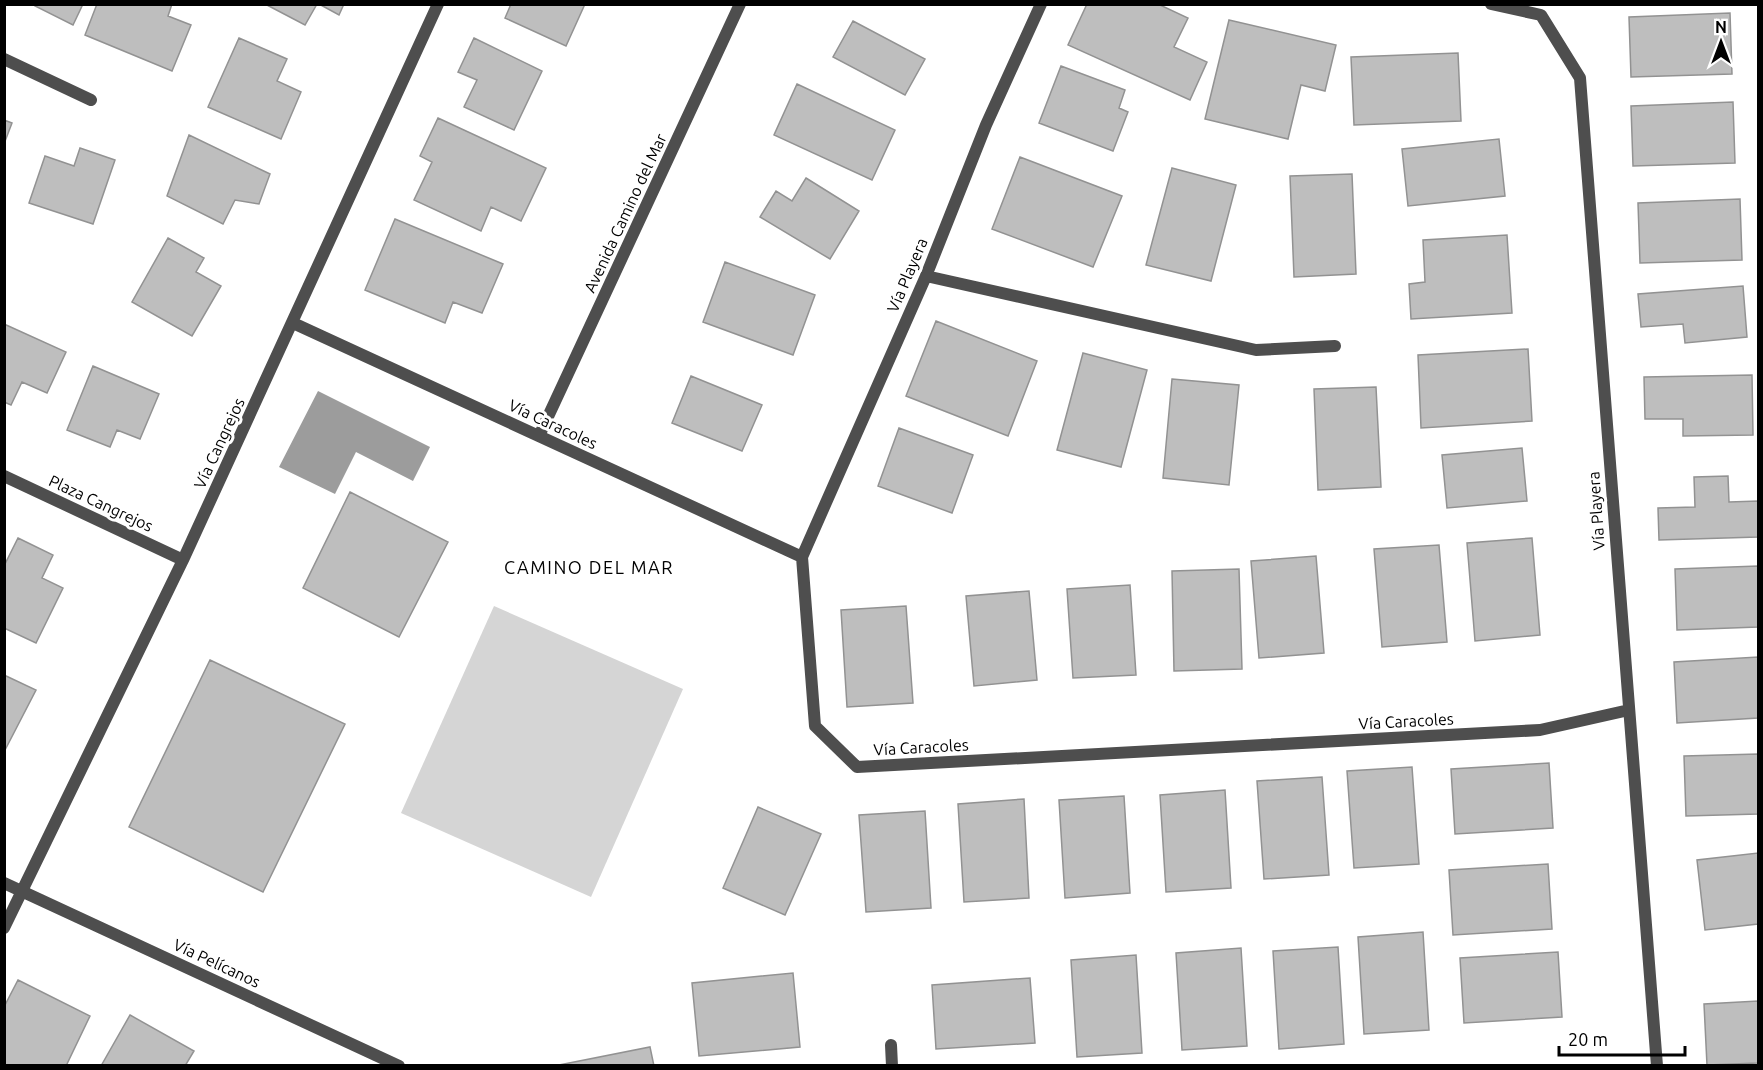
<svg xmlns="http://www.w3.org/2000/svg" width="1763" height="1070" viewBox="0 0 1763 1070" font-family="Ubuntu,sans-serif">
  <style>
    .green { fill: #d5d5d5 }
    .water { fill: #9c9c9c }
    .building { fill: #bebebe; stroke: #929292; stroke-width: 1.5 }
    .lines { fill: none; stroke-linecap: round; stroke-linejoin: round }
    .minor { stroke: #4e4e4e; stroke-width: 12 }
    .labels { text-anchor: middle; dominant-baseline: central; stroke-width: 6; stroke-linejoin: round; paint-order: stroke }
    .street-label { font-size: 16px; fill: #000; stroke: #fff }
    .neighbourhood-label { font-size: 18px; letter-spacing: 1.5px; fill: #000; stroke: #fff }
  </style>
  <rect width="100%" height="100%" fill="#fff"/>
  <!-- green -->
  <path class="green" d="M 494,606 L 683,689 L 591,897 L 401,813 Z"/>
  <!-- water -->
  <path class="water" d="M 318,391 L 430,447 L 413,481 L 356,452 L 335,494 L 279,467 Z"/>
  <!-- building -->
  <path class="building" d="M 36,4 L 83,4 L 73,25 L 35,6 Z
    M 97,4 L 172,4 L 168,16 L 191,25 L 172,71 L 85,35 Z
    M 265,4 L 317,4 L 305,25 Z
    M 319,4 L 344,4 L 339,15 Z
    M 511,4 L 585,4 L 566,46 L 505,18 Z
    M 1087,4 L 1158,4 L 1188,18 L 1174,47 L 1207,62 L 1190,100 L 1068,45 Z
    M 1730,13 L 1732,74 L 1631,77 L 1629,17 Z
    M 1229,20 L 1336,45 L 1325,91 L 1301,85 L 1288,139 L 1205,119 Z
    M 853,21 L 925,59 L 905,95 L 833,57 Z
    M 239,38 L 287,59 L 277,81 L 301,92 L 281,139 L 208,107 Z
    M 474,38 L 542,71 L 514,130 L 464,107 L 477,80 L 458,72 Z
    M 1458,53 L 1461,121 L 1354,125 L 1351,57 Z
    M 1061,66 L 1125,90 L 1119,108 L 1128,112 L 1113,151 L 1039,123 Z
    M 797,84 L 895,130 L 872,180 L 774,135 Z
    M 1733,102 L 1735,163 L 1633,166 L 1631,106 Z
    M 438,118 L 546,168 L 521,221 L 491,207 L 481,231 L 414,200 L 432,162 L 420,156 Z
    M 4,120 L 12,123 L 4,144 Z
    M 189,135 L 270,174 L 259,204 L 235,200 L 223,224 L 167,196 Z
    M 1499,139 L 1505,196 L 1408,206 L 1402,149 Z
    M 80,148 L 115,160 L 93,224 L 29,203 L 45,156 L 74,166 Z
    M 1020,157 L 1122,196 L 1093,267 L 992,229 Z
    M 1172,168 L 1236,185 L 1211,281 L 1146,265 Z
    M 1352,174 L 1356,274 L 1294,277 L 1290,176 Z
    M 806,178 L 859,211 L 830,259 L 760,217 L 776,191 L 792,201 Z
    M 1740,199 L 1742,260 L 1640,263 L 1638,203 Z
    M 395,219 L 503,264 L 482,313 L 453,302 L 445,323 L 365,290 Z
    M 1507,235 L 1512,313 L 1411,319 L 1409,284 L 1425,282 L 1423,240 Z
    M 168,238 L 204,258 L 196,272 L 221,286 L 192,336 L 132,302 Z
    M 725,262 L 815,295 L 793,355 L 703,322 Z
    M 1743,286 L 1747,337 L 1685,343 L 1683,324 L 1641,327 L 1638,294 Z
    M 936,321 L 1037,361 L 1008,436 L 906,396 Z
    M 4,324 L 66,352 L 47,393 L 22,382 L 11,405 L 4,402 Z
    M 1528,349 L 1532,421 L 1421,428 L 1418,355 Z
    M 1083,353 L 1147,370 L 1121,467 L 1057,450 Z
    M 93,366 L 159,394 L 140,439 L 117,430 L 110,447 L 67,430 Z
    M 1752,375 L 1753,435 L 1683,436 L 1683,419 L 1645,419 L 1644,377 Z
    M 691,376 L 762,405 L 742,451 L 672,423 Z
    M 1172,379 L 1239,385 L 1229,485 L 1163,478 Z
    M 1376,387 L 1381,487 L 1318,490 L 1314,389 Z
    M 899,428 L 973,455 L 952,513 L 878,486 Z
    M 1522,448 L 1527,501 L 1447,508 L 1442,455 Z
    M 1728,476 L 1729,502 L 1758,501 L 1758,537 L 1659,540 L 1658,508 L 1695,507 L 1694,477 Z
    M 350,492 L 448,542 L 399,637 L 303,588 Z
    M 18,538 L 53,555 L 42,578 L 63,588 L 36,643 L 4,628 L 4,566 Z
    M 1532,538 L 1540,635 L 1475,641 L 1467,543 Z
    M 1439,545 L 1447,642 L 1382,647 L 1374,549 Z
    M 1316,556 L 1324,653 L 1259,658 L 1251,561 Z
    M 1758,566 L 1758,627 L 1677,630 L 1675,569 Z
    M 1239,569 L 1242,669 L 1174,671 L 1172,571 Z
    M 1130,585 L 1136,675 L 1073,678 L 1067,589 Z
    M 1029,591 L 1037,680 L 974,686 L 966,596 Z
    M 906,606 L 913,703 L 847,707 L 841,610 Z
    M 1758,657 L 1758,718 L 1677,723 L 1674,662 Z
    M 210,660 L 345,724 L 263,892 L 129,827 Z
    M 4,675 L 36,690 L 4,752 Z
    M 1758,754 L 1758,814 L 1686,816 L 1684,756 Z
    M 1549,763 L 1553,828 L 1455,834 L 1451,769 Z
    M 1412,767 L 1419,864 L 1354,868 L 1347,771 Z
    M 1322,777 L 1329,875 L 1264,879 L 1257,781 Z
    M 1225,790 L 1231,888 L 1166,892 L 1160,795 Z
    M 1124,796 L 1130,893 L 1065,898 L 1059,800 Z
    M 1024,799 L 1029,898 L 964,902 L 958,804 Z
    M 758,807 L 821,834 L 785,915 L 723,888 Z
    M 925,811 L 931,908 L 866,912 L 859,815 Z
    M 1758,853 L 1758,924 L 1705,930 L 1697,860 Z
    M 1548,864 L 1552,929 L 1453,935 L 1449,870 Z
    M 1423,932 L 1429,1030 L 1364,1034 L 1358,937 Z
    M 1338,947 L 1344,1044 L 1279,1049 L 1273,951 Z
    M 1241,948 L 1247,1046 L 1182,1050 L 1176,953 Z
    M 1558,952 L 1562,1017 L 1464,1023 L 1460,958 Z
    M 1136,955 L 1142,1053 L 1077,1057 L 1071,960 Z
    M 793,973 L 800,1047 L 699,1056 L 692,983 Z
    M 1030,978 L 1035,1043 L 936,1049 L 932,985 Z
    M 18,980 L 90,1016 L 66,1066 L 4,1066 L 4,1007 Z
    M 1758,1001 L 1758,1063 L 1707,1065 L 1704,1004 Z
    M 130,1015 L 194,1051 L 185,1066 L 101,1066 Z
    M 650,1047 L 654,1066 L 554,1066 Z"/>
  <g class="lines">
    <!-- minor -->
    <path class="minor" d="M 1041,4 L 986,125 L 926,276 L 802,557 L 815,726 L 857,767 L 1540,730 L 1629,710
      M 1491,4 L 1541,15 L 1580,78 L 1657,1066
      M 4,59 L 91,100
      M 926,276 L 1256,350 L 1335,346
      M 293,323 L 802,557
      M 539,436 L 740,4
      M 4,476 L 183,560
      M 4,883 L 399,1066
      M 4,928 L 183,560 L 438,4
      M 891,1045 L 892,1066"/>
  </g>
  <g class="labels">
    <!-- street labels -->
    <g class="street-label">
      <text transform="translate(625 213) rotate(-65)">Avenida Camino del Mar</text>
      <text transform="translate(907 275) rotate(-67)">Vía Playera</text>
      <text transform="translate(553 424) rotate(25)">Vía Caracoles</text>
      <text transform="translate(219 443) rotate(-65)">Vía Cangrejos</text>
      <text transform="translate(101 503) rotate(25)">Plaza Cangrejos</text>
      <text transform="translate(1596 511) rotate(-94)">Vía Playera</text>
      <text transform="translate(1406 721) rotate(-3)">Vía Caracoles</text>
      <text transform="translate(921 747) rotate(-3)">Vía Caracoles</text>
      <text transform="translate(217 963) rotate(25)">Vía Pelícanos</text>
    </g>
    <!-- neighbourhood labels -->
    <g class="neighbourhood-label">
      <text x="589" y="567">CAMINO DEL MAR</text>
    </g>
  </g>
  <!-- border -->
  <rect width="1763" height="1070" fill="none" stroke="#000000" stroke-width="12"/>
  <!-- north arrow -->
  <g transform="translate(1721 42)" stroke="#ffffff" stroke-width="4.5" paint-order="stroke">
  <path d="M0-4.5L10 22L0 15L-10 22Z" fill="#000000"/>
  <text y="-9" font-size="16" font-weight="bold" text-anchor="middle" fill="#000000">N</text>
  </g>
  <!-- scale -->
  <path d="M1559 1046v9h126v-9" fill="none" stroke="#000000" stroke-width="3"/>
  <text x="1568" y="1046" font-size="18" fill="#000000" stroke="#ffffff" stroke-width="4.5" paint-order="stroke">20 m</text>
</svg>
